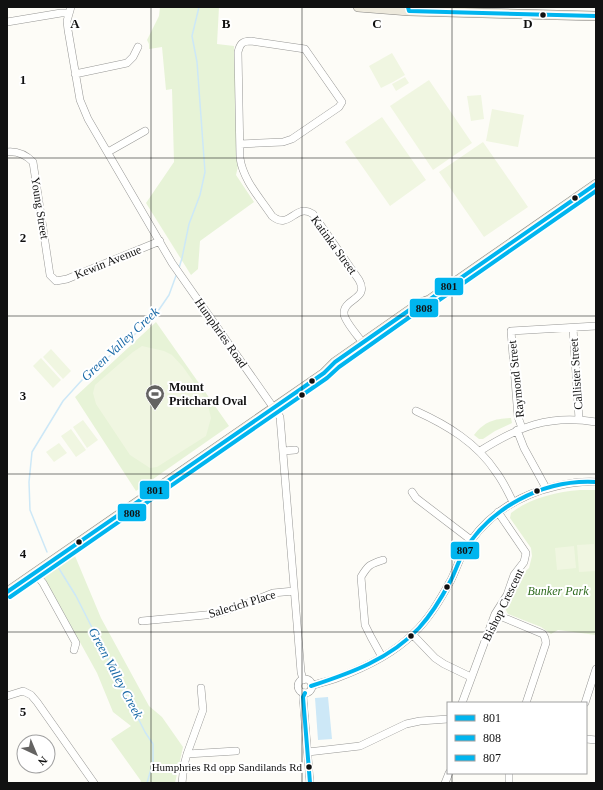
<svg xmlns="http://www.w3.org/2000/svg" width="603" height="790" viewBox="0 0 603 790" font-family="Georgia,serif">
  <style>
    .green { fill: #e7f3d7 }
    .pitch { fill: #f0f6e1 }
    .water { fill: #cde8f7 }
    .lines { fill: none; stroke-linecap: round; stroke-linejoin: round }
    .stream { stroke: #cde8f7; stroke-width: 1.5 }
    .minor-casing { stroke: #979795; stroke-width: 8 }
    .major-casing { stroke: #858482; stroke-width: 10 }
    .minor { stroke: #fffffe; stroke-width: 7 }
    .major { stroke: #ede9dc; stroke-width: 9 }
    .bus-1-casing { stroke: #fff; stroke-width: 7 }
    .bus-2-casing { stroke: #fff; stroke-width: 7 }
    .bus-3-casing { stroke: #fff; stroke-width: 7 }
    .bus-1 { stroke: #00b5ef; stroke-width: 4 }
    .bus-2 { stroke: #00b5ef; stroke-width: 4 }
    .bus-3 { stroke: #00b5ef; stroke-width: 4 }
    .grid { fill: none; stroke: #111; stroke-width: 1; stroke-opacity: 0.55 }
    .bus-dot { fill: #111; stroke: #fff; stroke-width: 1.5 }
    .labels { text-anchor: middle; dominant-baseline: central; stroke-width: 4; stroke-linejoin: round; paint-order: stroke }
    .bus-label { font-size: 11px; fill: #111; stroke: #fff; text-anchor: end }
    .street-label { font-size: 12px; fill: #111; stroke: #fff }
    .poi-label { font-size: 12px; font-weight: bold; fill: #111; stroke: #fff; text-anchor: start }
    .park-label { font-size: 12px; font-style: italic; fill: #2f6b1f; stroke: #fff }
    .water-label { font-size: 13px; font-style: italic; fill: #1768a6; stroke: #fff }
    .grid-label { font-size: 13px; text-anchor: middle; font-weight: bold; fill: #111; stroke: #fff; stroke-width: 4; stroke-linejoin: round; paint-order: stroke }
    .line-badge { stroke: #fff; stroke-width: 1.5 }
    .pale-badge-label { font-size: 11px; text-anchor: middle; font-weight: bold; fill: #111 }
  </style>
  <rect width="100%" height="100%" fill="#fdfcf7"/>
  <!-- green -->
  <path class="green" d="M 160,7 L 219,7 L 217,44 L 234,46 L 238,166 L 236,175 L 254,202 L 200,241 L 198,269 L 191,275 L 146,203 L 174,162 L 172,89 L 166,90 L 162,47 L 149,49 L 149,44 L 147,40 L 159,16 Z
    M 156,322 L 229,426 L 136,491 L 75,397 Z
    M 511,418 L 512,423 L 495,431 L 483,439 L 479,439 L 474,435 C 485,421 494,419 511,418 Z
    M 580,490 L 596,490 L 596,635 L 558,630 L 551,634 L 541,627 L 508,614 L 505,608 L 512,597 L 518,578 L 529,568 L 532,556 L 531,548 L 510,518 L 511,513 C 530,498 556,492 580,490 Z
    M 75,556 L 101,618 L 149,706 L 162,717 L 183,747 L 175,783 L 140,783 L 141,781 L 111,739 L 131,726 L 113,712 L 97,673 L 44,577 Z"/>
  <!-- pitch -->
  <path class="pitch" d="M 392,53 L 405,75 L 393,82 L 386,69 L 393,82 L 381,88 L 369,66 Z
    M 405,77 L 409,83 L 396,91 L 392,84 Z
    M 429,80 L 472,143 L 433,170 L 390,106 Z
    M 481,95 L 484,119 L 471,121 L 467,96 Z
    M 492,109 L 524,115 L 518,147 L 486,141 Z
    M 382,117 L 426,180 L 390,206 L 345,142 Z
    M 483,142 L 528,207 L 484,237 L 439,172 Z
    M 142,346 L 164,351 L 172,355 L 183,367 L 207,401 L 211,418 L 206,436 L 157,467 L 150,468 L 130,455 L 96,404 L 93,393 L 95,385 L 133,352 Z
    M 51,349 L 71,371 L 63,379 L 43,357 Z
    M 41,358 L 61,380 L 53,388 L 33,366 Z
    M 83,420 L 98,440 L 87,448 L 73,427 Z
    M 71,429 L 86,450 L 76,457 L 61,436 Z
    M 59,443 L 67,453 L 54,462 L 46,452 Z
    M 594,544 L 596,571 L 579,572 L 577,545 Z
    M 574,546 L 576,568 L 557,570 L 555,548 Z"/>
  <!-- water -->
  <path class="water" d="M 328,697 L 332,739 L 318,740 L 315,698 Z"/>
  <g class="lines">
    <!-- stream -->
    <path class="stream" d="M 179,268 L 182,258 L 189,224 L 200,195 L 205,172 L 197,62 L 192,36 L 199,7
      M 47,552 L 30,510 L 29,482 L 32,452 L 63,401 L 82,380 L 133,336 L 156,314 L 169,295 L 177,273
      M 58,567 L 76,596 L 145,732 L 153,744 L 153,762 L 147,783"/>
    <defs>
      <path id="minor" d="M 71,7 L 67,21 L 68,30 L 80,100 L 88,119 L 172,263 L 280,417 L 301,672 L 303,680
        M 7,22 L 61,13 L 69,13
        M 75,74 L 127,63 L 133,57 L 138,47
        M 240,144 L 283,142 L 292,139 L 339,107 L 342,102 L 305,49 L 251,41 C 242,41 240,44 238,52 L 240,158 C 243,180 260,198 272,216 C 290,231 295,202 313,214 L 359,280 C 370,300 343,298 344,314 C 345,322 358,336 363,343
        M 7,152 C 17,151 26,155 33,162 L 50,275 L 56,281 L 67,279 L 160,241
        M 108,152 L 145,131
        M 573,328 L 579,419
        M 416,411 C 447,425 477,443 496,472 C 503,481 508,492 513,502
        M 522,428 L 518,417 L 511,331 L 596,326
        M 517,430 L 524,448 L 546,488
        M 283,451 L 295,450
        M 480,451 C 518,427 549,414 596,422
        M 412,492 L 416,498 L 471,540
        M 35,573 L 43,583 L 76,643 L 74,650
        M 495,614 L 543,634 L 545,638 L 546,643 L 526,703
        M 142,621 L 216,614 L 240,606 L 273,593 L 294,591
        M 413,635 L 435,658 L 444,664 L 471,677
        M 382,657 L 371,637 L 365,625 L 361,577 C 368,565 370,564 383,560
        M298 686a7 7 0 1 1 14 0a7 7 0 1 1-14 0Z
        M 311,686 C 320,683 329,681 337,678 C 364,668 392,655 413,634 C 429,619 440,600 451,580 C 455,572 458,563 462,555 C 482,518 516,495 557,486 C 570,483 583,481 596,482
        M 305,693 L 303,697 L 310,783
        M 7,696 L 23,691 L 31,695 L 37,702 L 94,783
        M 462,703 L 495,614 L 507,595 L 514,575 L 524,562 L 526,553 L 498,512
        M 585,703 L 596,669
        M 586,739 L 596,740
        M 308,752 L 360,746 L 406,724 L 420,721 L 448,719
        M 187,754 L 236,751
        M 182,783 L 184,765 L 187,754 L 203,710 L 201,688
        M 445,783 L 449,773
        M 509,783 L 509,773"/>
      <path id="major" d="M 358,7 L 409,11 L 596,16
        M 7,592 L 324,373 L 335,362 L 418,304 L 429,300 L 596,184"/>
    </defs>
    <!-- minor casing -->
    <use href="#minor" class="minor-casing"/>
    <!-- major casing -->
    <use href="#major" class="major-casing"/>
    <!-- minor -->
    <use href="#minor" class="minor"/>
    <!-- major -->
    <use href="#major" class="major"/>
    <defs>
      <path id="bus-1" d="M 408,7 L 409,11 L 596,16
        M 7,592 L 324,373 L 335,362 L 418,304 L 429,300 L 596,184"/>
      <path id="bus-2" d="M 10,597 L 327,378 L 339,367 L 421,309 L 432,305 L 596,191"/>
      <path id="bus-3" d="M 311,686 C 351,673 390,659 419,628 C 432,614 442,597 451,580 C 455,572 458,563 462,555 C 488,508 543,479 596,482
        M 305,693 L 303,697 L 310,783"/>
    </defs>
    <!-- bus-1 casing -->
    <use href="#bus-1" class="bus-1-casing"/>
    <!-- bus-2 casing -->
    <use href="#bus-2" class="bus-2-casing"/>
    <!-- bus-3 casing -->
    <use href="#bus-3" class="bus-3-casing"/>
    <!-- bus-1 -->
    <use href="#bus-1" class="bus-1"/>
    <!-- bus-2 -->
    <use href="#bus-2" class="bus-2"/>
    <!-- bus-3 -->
    <use href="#bus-3" class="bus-3"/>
  </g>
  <!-- grid -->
  <path class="grid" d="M 151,7 L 151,783M 302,7 L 302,783M 452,7 L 452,703M 7,158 L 596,158M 7,316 L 596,316M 7,474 L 596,474M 7,632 L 596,632M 452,773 L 452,783"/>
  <!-- icons -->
  <defs>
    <symbol id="stadium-pin" viewBox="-11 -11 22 30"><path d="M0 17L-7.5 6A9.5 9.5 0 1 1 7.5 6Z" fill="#646362" stroke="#fff"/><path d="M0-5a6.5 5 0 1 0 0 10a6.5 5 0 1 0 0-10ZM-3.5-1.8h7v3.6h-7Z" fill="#fff"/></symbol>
  </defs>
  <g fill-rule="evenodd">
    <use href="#stadium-pin" x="144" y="383" width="22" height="30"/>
  </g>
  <!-- markers -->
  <g class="bus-dot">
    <circle cx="543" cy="15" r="3.5"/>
    <circle cx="575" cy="198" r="3.5"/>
    <circle cx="312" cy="381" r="3.5"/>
    <circle cx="302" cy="395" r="3.5"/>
    <circle cx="537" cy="491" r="3.5"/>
    <circle cx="79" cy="542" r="3.5"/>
    <circle cx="447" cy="587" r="3.5"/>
    <circle cx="411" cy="636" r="3.5"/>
    <circle cx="309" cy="767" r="3.5"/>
  </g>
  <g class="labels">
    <!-- bus labels -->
    <g class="bus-label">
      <text x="302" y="767">Humphries Rd opp Sandilands Rd</text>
    </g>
    <!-- street labels -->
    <g class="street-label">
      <text transform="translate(40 208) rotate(81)">Young Street</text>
      <text transform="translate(334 245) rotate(54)">Katinka Street</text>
      <text transform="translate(108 262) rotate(-22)">Kewin Avenue</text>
      <text transform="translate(221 333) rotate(55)">Humphries Road</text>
      <text transform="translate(576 374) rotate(-94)">Callister Street</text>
      <text transform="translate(516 379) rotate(-96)">Raymond Street</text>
      <text transform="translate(242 604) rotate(-17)">Salecich Place</text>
      <text transform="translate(503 605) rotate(-64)">Bishop Crescent</text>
    </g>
    <!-- poi labels -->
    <g class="poi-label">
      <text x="169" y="387">Mount<tspan x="169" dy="14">Pritchard Oval</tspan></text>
    </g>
    <!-- park labels -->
    <g class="park-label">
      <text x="558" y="591">Bunker Park</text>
    </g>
    <!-- water labels -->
    <g class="water-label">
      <text transform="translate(120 344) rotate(-43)">Green Valley Creek</text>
      <text transform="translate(116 673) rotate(62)">Green Valley Creek</text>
    </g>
  </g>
  <g class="grid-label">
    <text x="75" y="28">A</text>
    <text x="226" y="28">B</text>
    <text x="377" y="28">C</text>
    <text x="528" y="28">D</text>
    <text x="23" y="84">1</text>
    <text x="23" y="242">2</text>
    <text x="23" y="400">3</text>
    <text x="23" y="558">4</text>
    <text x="23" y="716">5</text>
  </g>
  <g class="line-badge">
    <rect x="434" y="277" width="30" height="19" rx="4" fill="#00b5ef"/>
    <rect x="409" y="298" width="30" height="20" rx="4" fill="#00b5ef"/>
    <rect x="139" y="480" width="31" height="20" rx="4" fill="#00b5ef"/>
    <rect x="117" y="503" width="30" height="19" rx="4" fill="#00b5ef"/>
    <rect x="450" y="541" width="30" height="19" rx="4" fill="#00b5ef"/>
  </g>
  <g class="pale-badge-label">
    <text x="449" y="290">801</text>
    <text x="424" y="312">808</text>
    <text x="155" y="494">801</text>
    <text x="132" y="517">808</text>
    <text x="465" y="554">807</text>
  </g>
  <!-- border -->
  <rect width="603" height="790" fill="none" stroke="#111111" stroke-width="16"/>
  <!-- legend -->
  <rect x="447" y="702" width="140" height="72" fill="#ffffff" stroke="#a0a0a0"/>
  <rect x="455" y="715" width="20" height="6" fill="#00b5ef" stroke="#a0a0a0"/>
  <text x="483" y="722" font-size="12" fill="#111111">801</text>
  <rect x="455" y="735" width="20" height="6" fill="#00b5ef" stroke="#a0a0a0"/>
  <text x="483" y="742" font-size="12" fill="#111111">808</text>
  <rect x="455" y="755" width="20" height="6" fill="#00b5ef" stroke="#a0a0a0"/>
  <text x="483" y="762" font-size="12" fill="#111111">807</text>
  <!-- north arrow -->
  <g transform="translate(36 754) rotate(136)"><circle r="19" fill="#ffffff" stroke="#a0a0a0"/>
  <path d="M0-3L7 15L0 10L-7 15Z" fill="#646362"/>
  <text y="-6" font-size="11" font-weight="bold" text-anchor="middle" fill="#111111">N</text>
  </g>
</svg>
